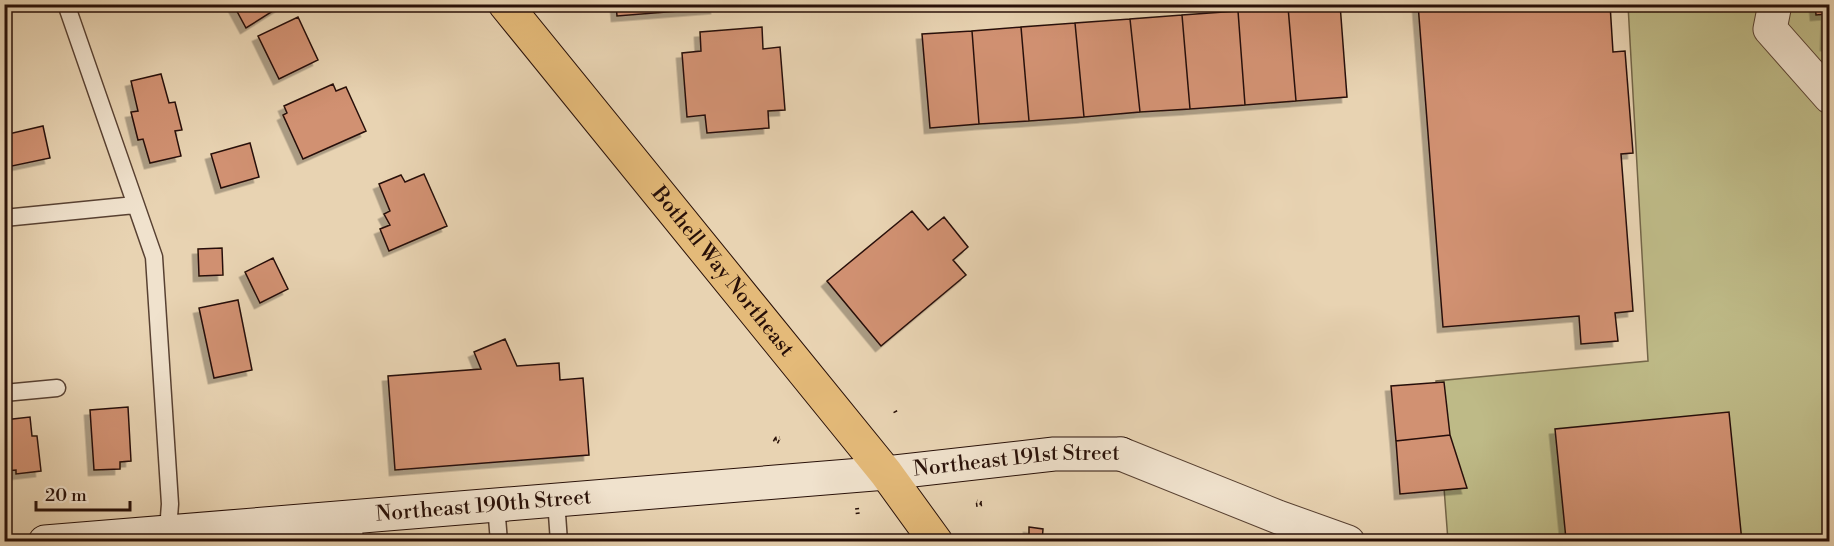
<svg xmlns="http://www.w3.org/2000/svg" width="1834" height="546" viewBox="0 0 1834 546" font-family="'Libre Bodoni',serif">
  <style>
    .green { fill: #beba87; stroke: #736548; stroke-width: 1.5 }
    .building { fill: #d19172; stroke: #281008; stroke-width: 1.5; filter: url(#shadow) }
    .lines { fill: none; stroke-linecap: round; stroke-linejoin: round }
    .lane-casing { stroke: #584132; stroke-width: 19 }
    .street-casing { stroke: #584132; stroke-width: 35 }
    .secondary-casing { stroke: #281008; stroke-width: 35 }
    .primary-casing { stroke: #281008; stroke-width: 35 }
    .path { stroke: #281008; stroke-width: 4; stroke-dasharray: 1.5 3; stroke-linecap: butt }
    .lane { stroke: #f0e2cd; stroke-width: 16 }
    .street { stroke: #f0e2cd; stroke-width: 33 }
    .secondary { stroke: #f0e2cd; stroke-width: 33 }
    .primary { stroke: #e4ba79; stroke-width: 33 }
    .labels { text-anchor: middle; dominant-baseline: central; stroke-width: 4.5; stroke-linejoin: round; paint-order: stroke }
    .street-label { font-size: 21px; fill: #281008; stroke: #f0e2cd }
  </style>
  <defs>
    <filter id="shadow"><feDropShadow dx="-5.5" dy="5.5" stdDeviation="0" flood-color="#0004"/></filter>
  </defs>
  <rect width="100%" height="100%" fill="#e8d3b2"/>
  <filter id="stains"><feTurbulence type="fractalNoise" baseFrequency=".00333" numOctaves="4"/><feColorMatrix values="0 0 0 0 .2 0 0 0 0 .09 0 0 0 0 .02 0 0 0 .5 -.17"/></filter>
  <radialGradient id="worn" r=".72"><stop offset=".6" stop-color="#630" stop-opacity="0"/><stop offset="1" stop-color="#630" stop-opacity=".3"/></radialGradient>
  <!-- green -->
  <path class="green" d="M 1628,5 L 1829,5 L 1829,541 L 1448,541 L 1436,381 L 1648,361 Z"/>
  <!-- building -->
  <path class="building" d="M 233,4 L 284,4 L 246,28 Z
    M 616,4 L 715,4 L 716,8 L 617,16 Z
    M 1340,4 L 1347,97 L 1296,101 L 1288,7 Z
    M 1418,4 L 1610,4 L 1613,52 L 1625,51 L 1633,153 L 1621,154 L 1633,311 L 1615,313 L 1618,341 L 1581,344 L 1579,316 L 1443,327 Z
    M 1815,4 L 1830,4 L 1830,45 L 1826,45 L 1827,14 L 1816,15 Z
    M 1288,7 L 1296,101 L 1245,105 L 1238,11 Z
    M 1238,11 L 1245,105 L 1190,109 L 1182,15 Z
    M 1182,15 L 1190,109 L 1140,112 L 1130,19 Z
    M 298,17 L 318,60 L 279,79 L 258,36 Z
    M 1130,19 L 1140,112 L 1084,117 L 1075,23 Z
    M 1075,23 L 1084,117 L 1029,121 L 1021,27 Z
    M 762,27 L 763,49 L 780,47 L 785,110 L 768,111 L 769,128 L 707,133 L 705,115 L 687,117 L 682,53 L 701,51 L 700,32 Z
    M 1021,27 L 1029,121 L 979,124 L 972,31 Z
    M 972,31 L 979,124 L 930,128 L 922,34 Z
    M 161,74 L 169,103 L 175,102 L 182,130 L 175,131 L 181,156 L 150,163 L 143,139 L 138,140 L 131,112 L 138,111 L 131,81 Z
    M 333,84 L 336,91 L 346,87 L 366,131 L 303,159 L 283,115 L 287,113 L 284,106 Z
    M 43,126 L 50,158 L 12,166 L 11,164 L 4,165 L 4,135 Z
    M 250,143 L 259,177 L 221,188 L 211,154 Z
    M 424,174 L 447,226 L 389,251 L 380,229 L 390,225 L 384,214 L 390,211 L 379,184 L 401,175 L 405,182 Z
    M 912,211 L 928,230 L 944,217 L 968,247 L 953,260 L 966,275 L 881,346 L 827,281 Z
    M 222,248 L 223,275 L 199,276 L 198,249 Z
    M 273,258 L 288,289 L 260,303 L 245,272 Z
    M 238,300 L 252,370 L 214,378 L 199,308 Z
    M 505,339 L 517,366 L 559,363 L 560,380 L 583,378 L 589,455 L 395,470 L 388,376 L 481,369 L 474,352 Z
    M 1444,382 L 1450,435 L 1396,441 L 1391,386 Z
    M 128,407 L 131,461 L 120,462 L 120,469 L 94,470 L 90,410 Z
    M 1729,412 L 1742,542 L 1586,542 L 1585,537 L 1566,539 L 1555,429 Z
    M 30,417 L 32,436 L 37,436 L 41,471 L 16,474 L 16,470 L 4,471 L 4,420 Z
    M 1450,435 L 1467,488 L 1400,494 L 1396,441 Z
    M 1029,527 L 1043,529 L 1042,542 L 1029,542 Z"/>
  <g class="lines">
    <defs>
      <path id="lane" d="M 66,4 L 154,257 L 170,504 L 168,530
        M 4,218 L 135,205
        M 4,393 L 57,388
        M 556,500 L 559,542
        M 496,505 L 499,542
        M 353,517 L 355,542"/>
      <path id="street" d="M 1775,4 L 1770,29 L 1830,97
        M 1121,454 L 1278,517 L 1348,542"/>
      <g id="secondary">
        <path id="s1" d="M 45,542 L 886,473 L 1054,454 L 1121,454"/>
      </g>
      <g id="primary">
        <path id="s2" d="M 505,4 L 886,473 L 936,542"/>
      </g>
    </defs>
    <!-- lane casing -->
    <use href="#lane" class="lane-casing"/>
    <!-- street casing -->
    <use href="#street" class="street-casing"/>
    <!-- secondary casing -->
    <use href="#secondary" class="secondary-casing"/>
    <!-- primary casing -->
    <use href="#primary" class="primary-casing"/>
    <!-- path -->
    <path class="path" d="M 895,411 L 897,415
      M 779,442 L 773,439 L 780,438
      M 976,505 L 983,504 L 977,501
      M 857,508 L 858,516"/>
    <!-- lane -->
    <use href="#lane" class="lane"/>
    <!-- street -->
    <use href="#street" class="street"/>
    <!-- secondary -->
    <use href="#secondary" class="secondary"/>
    <!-- primary -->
    <use href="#primary" class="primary"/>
  </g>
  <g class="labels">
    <!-- street labels -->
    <g class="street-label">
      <text stroke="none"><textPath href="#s2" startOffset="345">Bothell Way Northeast</textPath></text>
      <text stroke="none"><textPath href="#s1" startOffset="975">Northeast 191st Street</textPath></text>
      <text stroke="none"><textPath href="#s1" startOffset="440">Northeast 190th Street</textPath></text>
    </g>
  </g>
  <!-- margin -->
  <rect width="1834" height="546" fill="none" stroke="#e8d3b2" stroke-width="24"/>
  <rect x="6" y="6" width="1822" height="534" fill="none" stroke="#281008" stroke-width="3"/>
  <rect x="12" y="12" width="1810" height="522" fill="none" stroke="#281008" stroke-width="1.5"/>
  <!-- scale -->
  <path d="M36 501v9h94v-9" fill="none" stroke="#281008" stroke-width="3"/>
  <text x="45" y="501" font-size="18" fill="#281008" stroke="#f0e2cd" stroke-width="4.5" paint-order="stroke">20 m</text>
  <rect width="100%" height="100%" filter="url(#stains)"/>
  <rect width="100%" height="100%" fill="url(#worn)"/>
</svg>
